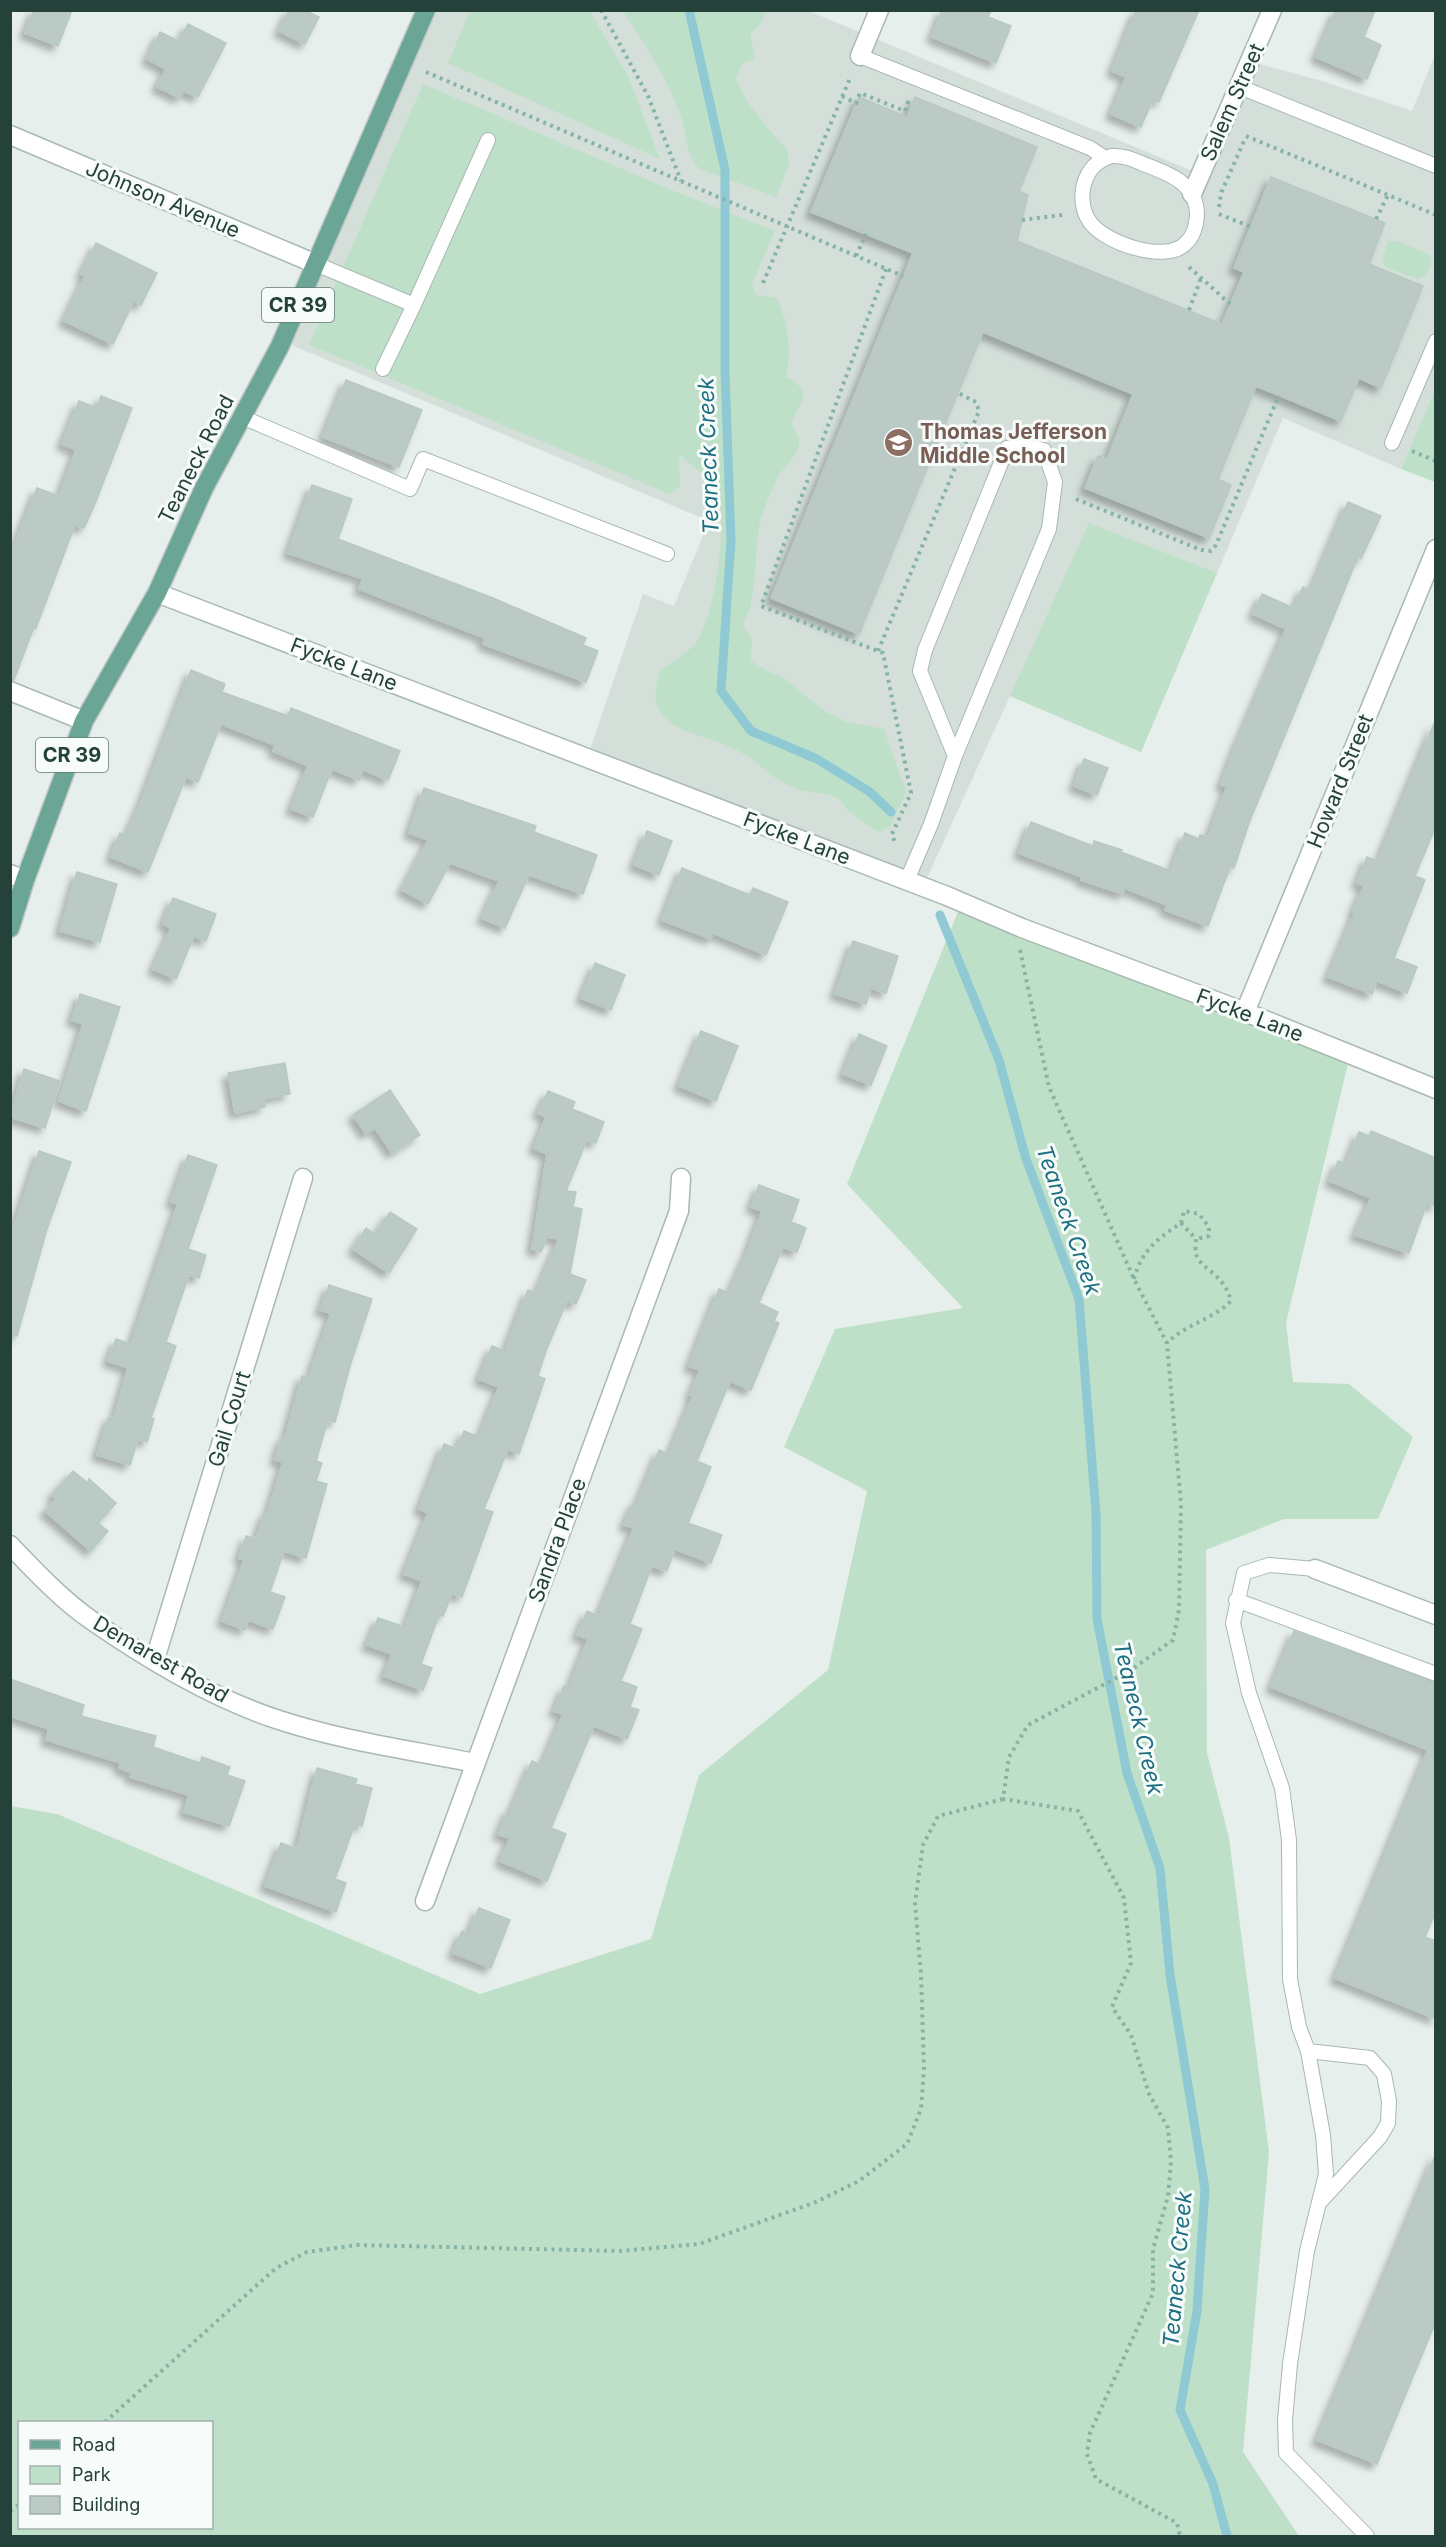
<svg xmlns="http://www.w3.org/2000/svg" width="1446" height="2547" viewBox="0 0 1446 2547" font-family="Inter,sans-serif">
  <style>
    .built { fill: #d4dfda }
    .green { fill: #bfe0c8; fill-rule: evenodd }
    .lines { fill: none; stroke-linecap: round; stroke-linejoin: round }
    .stream { stroke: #8ec9d4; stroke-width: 9 }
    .building { fill: #bbcac4; stroke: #b8c9c2; stroke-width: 1.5; filter: url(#shadow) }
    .service-casing { stroke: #a8b8b2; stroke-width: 16 }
    .minor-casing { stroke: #a8b8b2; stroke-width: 21 }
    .primary-casing { stroke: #c2cac8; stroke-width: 21 }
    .path { stroke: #86b3a5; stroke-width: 4; stroke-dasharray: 3 4.5; stroke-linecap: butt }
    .service { stroke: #fff; stroke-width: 14 }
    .minor { stroke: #fff; stroke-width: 18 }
    .primary { stroke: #6aa596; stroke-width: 18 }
    .labels { text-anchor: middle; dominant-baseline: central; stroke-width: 6; stroke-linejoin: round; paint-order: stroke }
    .shield { fill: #f7fbf9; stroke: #637a73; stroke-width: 1.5 }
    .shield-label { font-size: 20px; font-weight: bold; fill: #24423a }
    .street-label { font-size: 21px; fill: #24423a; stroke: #f7fbf9 }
    .education-label { font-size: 21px; font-weight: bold; fill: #785e54; stroke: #f7fbf9; text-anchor: start }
    .water-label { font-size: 22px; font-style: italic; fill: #1c6f80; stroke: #f7fbf9 }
  </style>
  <defs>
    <filter id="shadow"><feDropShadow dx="-5.5" dy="5.5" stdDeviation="3" flood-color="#0004"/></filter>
  </defs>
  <rect width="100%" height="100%" fill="#e6efeb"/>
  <!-- built -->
  <path class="built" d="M 426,11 L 809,11 L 1200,174 L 1251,62 L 1319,80 L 1412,111 L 1435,55 L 1435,389 L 1401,469 L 1283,418 L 1141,752 L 1010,696 L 923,887 L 587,758 L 643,594 L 674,606 L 709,521 L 282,341 Z"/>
  <!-- green -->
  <path class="green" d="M 470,11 L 590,11 L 627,74 L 660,159 L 448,63 Z
    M 623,11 L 766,11 L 760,25 L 750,34 L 755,59 L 742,63 L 736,79 C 748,107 766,127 787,149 L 789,164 L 776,197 L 700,169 C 687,159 686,133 681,117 C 667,76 646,47 623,11 Z
    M 423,84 L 674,191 L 775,231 L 752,285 L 757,295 L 777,298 C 787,319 793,354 786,377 C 818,394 798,400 792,423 C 793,429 798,434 799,440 C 800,456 783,467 777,479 C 771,492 764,508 760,522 C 755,544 757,608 744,620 L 744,627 L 752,639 L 751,661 L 767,671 L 779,675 L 825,711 L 844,721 L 884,729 L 906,792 L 891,825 L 880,832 C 869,827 859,819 850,812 C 845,808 843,802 837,798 C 827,792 809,793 798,789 C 771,780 762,764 740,752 C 704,730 638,735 660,671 C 670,665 694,648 699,638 C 715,608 730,520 715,488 C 708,474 688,466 679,452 L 680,487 L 670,494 L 309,345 Z
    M 1397,241 L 1430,255 L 1432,263 L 1426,275 L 1418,279 L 1385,267 L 1382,258 L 1388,242 Z
    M 1435,389 L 1435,482 L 1401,469 Z
    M 1089,523 L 1217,573 L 1141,752 L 1010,696 Z
    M 962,902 L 1350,1055 L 1286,1323 L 1293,1382 L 1349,1384 L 1413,1437 L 1378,1519 L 1284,1519 L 1206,1550 L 1207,1753 L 1229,1838 L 1269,2152 L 1243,2452 L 1299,2536 L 11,2536 L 10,2089 L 13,2086 L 10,2080 L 10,1806 L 57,1814 L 480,1994 L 651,1939 L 699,1775 L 828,1670 L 867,1491 L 784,1447 L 835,1329 L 963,1308 L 847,1184 ZM 20,2422 L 212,2422 L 212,2528 L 20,2528 Z"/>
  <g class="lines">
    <!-- stream -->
    <path class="stream" d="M 689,10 L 725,170 L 725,372 L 731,541 L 721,691 L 751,731 L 817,759 L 870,792 L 891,812
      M 940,915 L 999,1060 L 1026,1159 L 1079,1299 L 1096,1513 L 1097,1619 L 1127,1773 L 1160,1868 L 1170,1975 L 1205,2189 L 1197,2311 L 1180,2410 L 1213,2484 L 1227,2536"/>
  </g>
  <!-- building -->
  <path class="building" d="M 34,10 L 72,10 L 58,46 L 25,33 Z
    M 289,10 L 304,10 L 319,17 L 305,44 L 279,31 Z
    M 942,10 L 991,10 L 988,17 L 1011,26 L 996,63 L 932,37 Z
    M 1136,10 L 1199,10 L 1159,102 L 1153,99 L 1141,127 L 1111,114 L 1126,77 L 1112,71 Z
    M 1336,10 L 1375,10 L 1364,37 L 1381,45 L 1367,79 L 1316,57 Z
    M 188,24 L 226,43 L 198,97 L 183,91 L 180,98 L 157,87 L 166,69 L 147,59 L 160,32 L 179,41 Z
    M 859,97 L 907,117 L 915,97 L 1037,147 L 1019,191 L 1028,195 L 1017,241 L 1222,324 L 1244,272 L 1234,268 L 1271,177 L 1385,223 L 1369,264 L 1423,286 L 1381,388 L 1359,378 L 1341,421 L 1256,386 L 1218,479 L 1231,485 L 1209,538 L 1085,488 L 1098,456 L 1107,459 L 1133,394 L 983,332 L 859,634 L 771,598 L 913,253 L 811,212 Z
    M 96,243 L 157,273 L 141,305 L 134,301 L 113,344 L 64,321 L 85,276 L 81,274 Z
    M 346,380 L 422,410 L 399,467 L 323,437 Z
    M 101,396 L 132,408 L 95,504 L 84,528 L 75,525 L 36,628 L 34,627 L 14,680 L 10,680 L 10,558 L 37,488 L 59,496 L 76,450 L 62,444 L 79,401 L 97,408 Z
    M 312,485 L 352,499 L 338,539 L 493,598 L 586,638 L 583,645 L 598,651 L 586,682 L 483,644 L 485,638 L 359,589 L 363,579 L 288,553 Z
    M 1348,502 L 1381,516 L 1361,559 L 1358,557 L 1249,823 L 1234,868 L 1230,867 L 1208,926 L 1165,910 L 1167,905 L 1125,888 L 1123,894 L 1081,880 L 1082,877 L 1019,853 L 1031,822 L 1093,846 L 1094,841 L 1122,850 L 1121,852 L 1171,871 L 1185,833 L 1199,839 L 1200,835 L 1208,837 L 1227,787 L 1221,785 L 1235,748 L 1286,629 L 1253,614 L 1262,594 L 1294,608 L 1303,587 L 1311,590 Z
    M 191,670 L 225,684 L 222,692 L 288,716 L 291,708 L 400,751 L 388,780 L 363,770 L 359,780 L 332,769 L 313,817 L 291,809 L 308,766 L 273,751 L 275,745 L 221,724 L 198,782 L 186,777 L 148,872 L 111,857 L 120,833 L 126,836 L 141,802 Z
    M 1434,723 L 1436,826 L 1415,876 L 1425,880 L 1394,958 L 1417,967 L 1407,993 L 1377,981 L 1372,994 L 1328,977 L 1355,912 L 1353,912 L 1364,886 L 1357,883 L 1367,857 L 1378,861 Z
    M 1084,759 L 1108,768 L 1097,795 L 1074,786 Z
    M 424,788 L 536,826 L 534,832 L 597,855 L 583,894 L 529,875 L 505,928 L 482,918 L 499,881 L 450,863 L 428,904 L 402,890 L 428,840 L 409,833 Z
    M 647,831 L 672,841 L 659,875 L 634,865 Z
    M 682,868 L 750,895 L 753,888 L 788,902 L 766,955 L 713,933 L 711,939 L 662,920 Z
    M 77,872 L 117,884 L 100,942 L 60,931 Z
    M 173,898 L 216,914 L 206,941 L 194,936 L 176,979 L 153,969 L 171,928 L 163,924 Z
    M 853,941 L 898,956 L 886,993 L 871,988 L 866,1004 L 835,994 Z
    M 595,963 L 625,975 L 611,1010 L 581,998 Z
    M 80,994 L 120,1007 L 86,1111 L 59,1101 L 83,1024 L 72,1020 Z
    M 701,1031 L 738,1046 L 716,1101 L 679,1086 Z
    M 859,1034 L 887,1046 L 871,1085 L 843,1074 Z
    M 285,1063 L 290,1094 L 264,1099 L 265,1107 L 235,1113 L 228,1073 Z
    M 24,1069 L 60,1081 L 45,1128 L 10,1117 Z
    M 390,1090 L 420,1135 L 392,1153 L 375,1128 L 366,1134 L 353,1115 Z
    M 548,1091 L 575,1102 L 572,1109 L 604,1122 L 596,1143 L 587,1140 L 566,1191 L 576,1192 L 573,1207 L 582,1209 L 570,1274 L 586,1280 L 576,1304 L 567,1301 L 546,1351 L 538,1376 L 545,1379 L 519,1454 L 508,1449 L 484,1509 L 493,1512 L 462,1597 L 452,1594 L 443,1616 L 439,1615 L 421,1664 L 432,1668 L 423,1690 L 384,1676 L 392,1654 L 367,1645 L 378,1618 L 405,1627 L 422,1581 L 404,1574 L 428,1513 L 419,1509 L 444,1444 L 457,1449 L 464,1431 L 479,1437 L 499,1387 L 479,1379 L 492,1346 L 505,1351 L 528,1290 L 536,1293 L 559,1239 L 547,1237 L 541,1252 L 532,1249 L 547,1154 L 534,1148 L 546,1117 L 538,1113 Z
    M 1371,1131 L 1436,1158 L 1436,1206 L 1427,1203 L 1409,1253 L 1355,1235 L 1371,1198 L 1330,1181 L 1338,1161 L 1346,1164 L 1359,1132 L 1369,1136 Z
    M 39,1151 L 71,1162 L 47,1229 L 17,1336 L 10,1336 L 10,1240 Z
    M 188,1155 L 217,1165 L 188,1249 L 206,1255 L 199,1278 L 189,1275 L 166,1342 L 176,1346 L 151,1418 L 154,1419 L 147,1442 L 138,1439 L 130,1465 L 97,1455 L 109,1417 L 114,1418 L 128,1368 L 108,1361 L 116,1339 L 131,1344 L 178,1204 L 171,1202 Z
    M 759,1185 L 799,1200 L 791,1222 L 806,1228 L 797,1252 L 783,1247 L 759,1303 L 778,1312 L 774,1321 L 779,1323 L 751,1390 L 730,1381 L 697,1461 L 711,1467 L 688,1523 L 722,1535 L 711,1563 L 675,1549 L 667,1571 L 652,1566 L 630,1624 L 642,1629 L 621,1681 L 637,1687 L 630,1707 L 639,1710 L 627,1739 L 594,1726 L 551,1828 L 566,1834 L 547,1881 L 500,1861 L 510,1838 L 498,1834 L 508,1810 L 511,1811 L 532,1761 L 542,1765 L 563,1714 L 554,1711 L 564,1686 L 569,1688 L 588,1639 L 577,1635 L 587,1611 L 598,1616 L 634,1528 L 624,1525 L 634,1502 L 637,1503 L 659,1450 L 669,1454 L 693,1396 L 690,1395 L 700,1370 L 689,1366 L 719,1289 L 729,1293 L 748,1250 L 762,1211 L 751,1207 Z
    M 390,1212 L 417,1229 L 389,1273 L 353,1249 L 366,1228 L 375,1234 Z
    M 329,1285 L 372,1299 L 350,1366 L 335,1422 L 328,1420 L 316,1461 L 322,1463 L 316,1481 L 327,1484 L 306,1558 L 284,1551 L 270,1592 L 285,1597 L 273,1629 L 248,1620 L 245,1630 L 222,1621 L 244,1560 L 239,1558 L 246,1536 L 256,1539 L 264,1514 L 267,1515 L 283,1462 L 275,1460 L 282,1437 L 285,1438 L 302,1376 L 309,1377 L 331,1313 L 320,1310 Z
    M 73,1471 L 88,1483 L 89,1479 L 116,1503 L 98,1523 L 108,1531 L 91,1551 L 45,1511 L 56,1499 L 52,1495 Z
    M 1294,1631 L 1436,1683 L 1436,1911 L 1425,1937 L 1436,1941 L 1436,2019 L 1335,1978 L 1428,1750 L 1271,1687 Z
    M 10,1679 L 84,1705 L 81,1716 L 156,1736 L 153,1747 L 200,1763 L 202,1757 L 230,1767 L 227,1775 L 245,1781 L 229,1826 L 184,1812 L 189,1795 L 130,1777 L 132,1773 L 119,1768 L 121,1763 L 46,1740 L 49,1729 L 10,1716 Z
    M 317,1768 L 357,1779 L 355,1784 L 372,1788 L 362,1826 L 355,1824 L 335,1879 L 346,1883 L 336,1912 L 265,1886 L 281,1843 L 297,1849 Z
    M 479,1908 L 510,1920 L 491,1968 L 453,1953 L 462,1931 L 468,1934 Z
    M 1436,2153 L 1436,2321 L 1377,2464 L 1317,2440 Z"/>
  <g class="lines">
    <defs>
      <path id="service" d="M 860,56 L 1090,148 L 1105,158
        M 1240,87 L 1436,166
        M 1111,156 C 1124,155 1134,160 1146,165 C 1170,174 1197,184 1197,215 C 1196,226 1194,236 1185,244 C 1165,264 1100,242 1088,219 C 1082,209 1081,195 1084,184 C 1089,168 1096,162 1111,156 Z
        M 316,264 L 414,305 L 488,140
        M 383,369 L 414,305
        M 242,417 L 410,489 L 423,459 L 667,554
        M 1392,443 L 1436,341
        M 907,880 L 931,824 L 955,756 L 1049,529 L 1055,482 L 1044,450 L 1025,446 L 1007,448 L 925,650 L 920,671 L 955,756
        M 1315,1569 L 1269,1565 L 1244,1573 L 1233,1623 L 1249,1693 L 1282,1788 L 1289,1840 L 1290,1979 L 1299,2027 L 1308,2051 L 1323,2135 L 1326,2174 L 1307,2251 L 1290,2364 L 1285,2420 L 1286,2453 L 1367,2536
        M 1236,1600 L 1436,1674
        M 1308,2051 L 1370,2058 L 1384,2074 L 1389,2101 L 1388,2123 L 1380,2137 L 1320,2202"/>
      <path id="minor" d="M 860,56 L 879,10
        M 10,135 L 316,264
        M 1192,194 L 1272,10
        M 157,593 L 947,896 L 1022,928 L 1245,1012 L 1436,1089
        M 10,691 L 84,721
        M 10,874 L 25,880
        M 1245,1012 L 1436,549
        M 10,1545 C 35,1571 61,1599 91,1620 C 147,1659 214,1699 279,1720 C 343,1741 410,1750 475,1763
        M 1315,1569 L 1436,1615
        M 155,1659 L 303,1178
        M 425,1901 L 679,1211 L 681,1178"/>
      <path id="primary" d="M 10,928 L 25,880 L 84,721 L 157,593 L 204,488 L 280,346 L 426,10"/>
    </defs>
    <!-- service casing -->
    <use href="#service" class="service-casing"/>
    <!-- minor casing -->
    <use href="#minor" class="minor-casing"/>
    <!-- primary casing -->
    <use href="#primary" class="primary-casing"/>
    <!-- path -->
    <path class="path" d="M 601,10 L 648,96 L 681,181
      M 426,72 L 903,276
      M 842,96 L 856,103 L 860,93 L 905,111 L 909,99
      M 1246,136 L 1436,215
      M 1219,207 L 1221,193 L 1244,141
      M 1219,214 L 1251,227
      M 1376,219 L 1388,195
      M 1022,220 L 1062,215
      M 856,256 L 866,234
      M 1189,267 L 1230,304
      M 886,269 L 761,606 L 883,653 L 911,793 L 892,834 L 895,843
      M 763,283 L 851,76
      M 1189,310 L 1201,278
      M 1412,451 L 1436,461
      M 1076,499 L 1201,550 L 1211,551 L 1216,545 L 1279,395
      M 878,651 L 979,411 L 976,402 L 958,393
      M 1020,950 L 1049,1087 L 1134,1279 L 1167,1343 L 1181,1505 L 1179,1610 L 1173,1640 L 1131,1670 L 1028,1725 L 1009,1757 L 1003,1799 L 1078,1811 L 1124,1898 L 1131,1963 L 1112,2007 L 1131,2035 L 1149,2094 L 1168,2128 L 1171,2162 L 1168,2196 L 1153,2249 L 1153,2293 L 1090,2433 L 1087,2454 L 1096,2479 L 1177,2523 L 1180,2536
      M 1181,1223 L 1184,1211 L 1199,1214 L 1209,1227 L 1209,1236 L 1196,1239
      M 1134,1279 C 1142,1250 1156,1240 1181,1223 L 1196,1239 C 1196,1243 1195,1250 1196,1254 C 1201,1270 1224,1273 1231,1301 C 1212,1320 1186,1324 1167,1343
      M 105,2422 L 276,2268 L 307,2252 L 357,2245 L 620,2251 L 699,2244 L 816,2202 L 859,2181 L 907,2144 L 921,2109 L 924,2069 L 921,1975 L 915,1903 L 923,1845 L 938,1816 L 1003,1799
      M 10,2511 L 20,2504"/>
    <!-- service -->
    <use href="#service" class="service"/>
    <!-- minor -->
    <use href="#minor" class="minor"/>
    <!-- primary -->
    <use href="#primary" class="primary"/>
  </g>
  <!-- icons -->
  <defs>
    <symbol id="school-disc" viewBox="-11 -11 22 22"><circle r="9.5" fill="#8d6e63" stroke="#f7fbf9"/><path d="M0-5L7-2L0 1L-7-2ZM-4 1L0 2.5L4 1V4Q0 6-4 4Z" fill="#fff"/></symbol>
  </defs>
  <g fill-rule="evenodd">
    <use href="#school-disc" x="882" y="426" width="33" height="33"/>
  </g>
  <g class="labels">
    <!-- shield labels -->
    <g class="shield">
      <rect x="262" y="288" width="72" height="34" rx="4.5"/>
      <rect x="36" y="738" width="72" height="34" rx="4.5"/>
    </g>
    <g class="shield-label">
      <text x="298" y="305">CR 39</text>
      <text x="72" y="755">CR 39</text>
    </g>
    <!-- street labels -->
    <g class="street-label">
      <text transform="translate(1232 102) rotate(-66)">Salem Street</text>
      <text transform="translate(163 199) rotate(23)">Johnson Avenue</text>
      <text transform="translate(196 459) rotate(-63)">Teaneck Road</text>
      <text transform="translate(344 664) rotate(21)">Fycke Lane</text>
      <text transform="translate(1340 781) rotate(-68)">Howard Street</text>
      <text transform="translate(797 838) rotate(21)">Fycke Lane</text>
      <text transform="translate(1250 1015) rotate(21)">Fycke Lane</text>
      <text transform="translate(229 1419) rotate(-73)">Gail Court</text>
      <text transform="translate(557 1540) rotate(-70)">Sandra Place</text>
      <text transform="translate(161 1659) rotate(30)">Demarest Road</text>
    </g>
    <!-- education labels -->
    <g class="education-label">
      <text x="920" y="431">Thomas Jefferson<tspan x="920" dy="24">Middle School</tspan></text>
    </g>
    <!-- water labels -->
    <g class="water-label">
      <text transform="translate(708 456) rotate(-92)">Teaneck Creek</text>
      <text transform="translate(1069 1220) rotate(71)">Teaneck Creek</text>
      <text transform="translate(1139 1718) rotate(77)">Teaneck Creek</text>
      <text transform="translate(1177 2269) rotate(-85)">Teaneck Creek</text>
    </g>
  </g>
  <!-- border -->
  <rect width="1446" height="2547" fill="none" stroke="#24423a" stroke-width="24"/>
  <!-- legend -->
  <rect x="18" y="2421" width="195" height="108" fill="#f7fbf9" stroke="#a3b1ad" stroke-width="1.5"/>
  <rect x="30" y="2440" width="30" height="9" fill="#6aa596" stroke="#a3b1ad" stroke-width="1.5"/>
  <text x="72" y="2451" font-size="18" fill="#24423a">Road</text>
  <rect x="30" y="2466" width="30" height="18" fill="#bfe0c8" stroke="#a3b1ad" stroke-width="1.5"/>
  <text x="72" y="2481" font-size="18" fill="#24423a">Park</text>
  <rect x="30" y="2496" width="30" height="18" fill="#bbcac4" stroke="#a3b1ad" stroke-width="1.5"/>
  <text x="72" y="2511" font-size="18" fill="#24423a">Building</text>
</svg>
